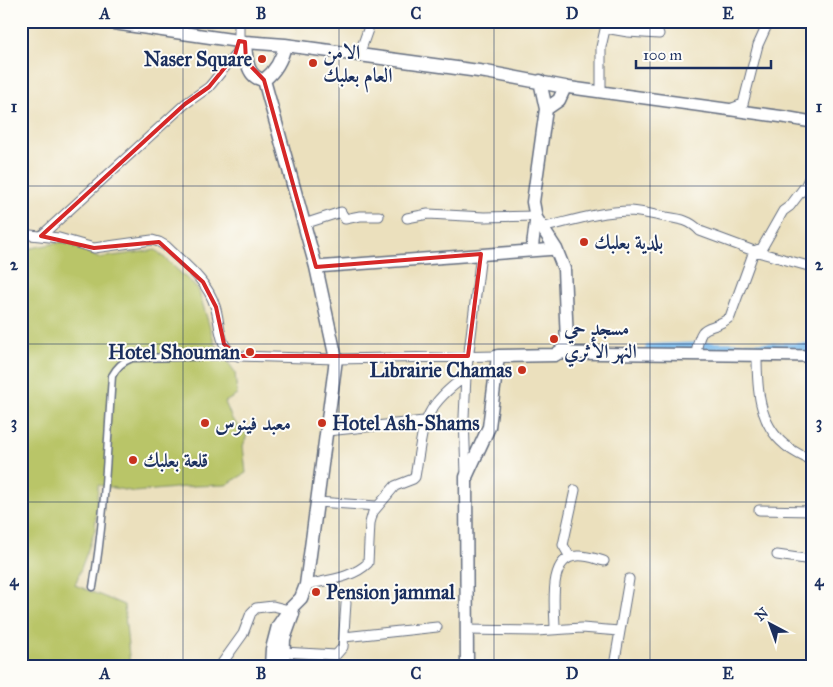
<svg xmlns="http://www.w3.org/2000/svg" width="833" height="687" viewBox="0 0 833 687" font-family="'IM FELL Great Primer',Amiri,serif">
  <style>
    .green { fill: #b9c567; stroke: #6a7a62 }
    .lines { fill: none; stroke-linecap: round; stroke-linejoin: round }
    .canal { stroke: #76b8eb; stroke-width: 10 }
    .pedestrian-casing { stroke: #646d7f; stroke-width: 9 }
    .minor-casing { stroke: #646d7f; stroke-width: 11 }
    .tertiary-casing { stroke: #646d7f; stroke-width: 14 }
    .secondary-casing { stroke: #646d7f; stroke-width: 15 }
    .pedestrian { stroke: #fff; stroke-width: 6 }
    .minor { stroke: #fff; stroke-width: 9 }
    .tertiary { stroke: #fff; stroke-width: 11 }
    .secondary { stroke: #fff; stroke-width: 12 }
    .marked { fill: none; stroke: #d62828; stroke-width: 4; stroke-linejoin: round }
    .grid { fill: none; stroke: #1b2f5e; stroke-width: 1; stroke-opacity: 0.55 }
    .poi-dot { fill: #c8321e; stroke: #fdfcf7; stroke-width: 2 }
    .labels { text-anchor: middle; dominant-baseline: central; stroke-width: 4; stroke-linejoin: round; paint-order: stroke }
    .poi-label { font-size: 20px; font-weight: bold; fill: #1b2f5e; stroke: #fdfcf7; text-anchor: start }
    .neatline { fill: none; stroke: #1b2f5e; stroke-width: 2 }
    .grid-label { font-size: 16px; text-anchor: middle; font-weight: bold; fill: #1b2f5e }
  </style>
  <rect width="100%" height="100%" fill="#fdfcf7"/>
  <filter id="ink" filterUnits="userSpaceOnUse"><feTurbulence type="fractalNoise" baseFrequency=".02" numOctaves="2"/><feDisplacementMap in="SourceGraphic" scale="10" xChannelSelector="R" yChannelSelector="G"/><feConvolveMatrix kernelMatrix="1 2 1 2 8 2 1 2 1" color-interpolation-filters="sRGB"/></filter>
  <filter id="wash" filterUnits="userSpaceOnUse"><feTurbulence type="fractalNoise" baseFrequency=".0096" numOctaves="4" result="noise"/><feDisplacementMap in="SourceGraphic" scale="20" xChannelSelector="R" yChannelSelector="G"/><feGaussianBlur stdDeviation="1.12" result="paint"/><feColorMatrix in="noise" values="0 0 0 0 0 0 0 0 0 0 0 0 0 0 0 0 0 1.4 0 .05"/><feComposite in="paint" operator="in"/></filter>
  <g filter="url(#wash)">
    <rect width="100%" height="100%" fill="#ebe0bd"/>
    <!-- green -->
    <path class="green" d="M 67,241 L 98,258 L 156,250 L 198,289 L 215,344 L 235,372 L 237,395 L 225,402 L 232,419 L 247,435 L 243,446 L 246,473 L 226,485 L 195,486 L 135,492 L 98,485 L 95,530 L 75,585 L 124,605 L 130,666 L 21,666 L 21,249 L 27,249 Z"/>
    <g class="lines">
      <!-- canal -->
      <path class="canal" d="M 650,349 L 706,347 L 812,348"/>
    </g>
  </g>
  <g filter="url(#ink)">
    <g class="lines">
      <defs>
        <path id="pedestrian" d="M 93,587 C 105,518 107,447 112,376 C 117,367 122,362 132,358 L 235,356"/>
        <path id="minor" d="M 605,28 L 628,32 L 659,34
          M 359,55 L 371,21
          M 601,92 L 601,47 L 607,21
          M 730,109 L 743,104 L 758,45 L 769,21
          M 407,218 L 428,214 L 484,217 L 535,216
          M 304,224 L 341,212 L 345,219 L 360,216 L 379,216
          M 542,228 C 571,221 601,211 631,211 C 643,212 654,215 666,217 C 680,219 690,220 700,231 L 754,251 L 730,317 C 710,334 701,317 696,354
          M 21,234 L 59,238 L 94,248 L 152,240 L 159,242 L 166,246 C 184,264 207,280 215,306 C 221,322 217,350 238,356 L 336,359 L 498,356
          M 41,236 L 185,104 L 209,87 L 235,55 L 239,46 L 239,21
          M 754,251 L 762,248 L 783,211 L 790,206 L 806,185 L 812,172
          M 754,251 L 812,267
          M 757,355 C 757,387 758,423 785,445 C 793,452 803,456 812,461
          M 327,431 L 424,421
          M 466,474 L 464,417 L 466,376 L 481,254
          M 317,502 L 377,506
          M 759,510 L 812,511
          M 777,555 L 812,560
          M 570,557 L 563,545 L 575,490
          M 306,585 C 327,580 353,578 368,563 L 370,523 L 373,512 L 395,486 L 413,479 L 415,477 C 424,425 420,409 466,376
          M 555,629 C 555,608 547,557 577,556 C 586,555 596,559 604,561
          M 466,630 L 536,631 L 582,628 L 619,631
          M 344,637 L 437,627
          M 283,652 L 336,655 L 343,647 L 346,603
          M 220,666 L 243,634 L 251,613 L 256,608 L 273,606 L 289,610
          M 614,666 L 629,579"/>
        <path id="tertiary" d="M 565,87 L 784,117 L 812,122
          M 532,250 L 536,218
          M 316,267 L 556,249
          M 560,353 L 812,356"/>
        <path id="secondary" d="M 100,21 L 245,42 L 285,45 L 486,72 L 565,87 L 559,100 L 546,109
          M 245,42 C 246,56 246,78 264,80 C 276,71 282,59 285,45
          M 264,80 L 316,267 L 336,359 L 306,585 L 301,598 L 289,610 L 278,626 L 272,649 L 271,666
          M 283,666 L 284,639 L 293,614 L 291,611
          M 467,666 L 466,477 L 489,427 L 498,356 L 555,355 L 562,350 L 567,342 L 564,269 L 556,249 L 536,218 L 533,202 L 546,109 L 540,81"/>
      </defs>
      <!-- pedestrian casing -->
      <use href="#pedestrian" class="pedestrian-casing"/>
      <!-- minor casing -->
      <use href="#minor" class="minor-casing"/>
      <!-- tertiary casing -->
      <use href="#tertiary" class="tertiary-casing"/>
      <!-- secondary casing -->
      <use href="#secondary" class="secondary-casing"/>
      <!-- pedestrian -->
      <use href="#pedestrian" class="pedestrian"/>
      <!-- minor -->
      <use href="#minor" class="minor"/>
      <!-- tertiary -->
      <use href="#tertiary" class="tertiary"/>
      <!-- secondary -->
      <use href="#secondary" class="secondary"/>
    </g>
  </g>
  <!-- marked area -->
  <path class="marked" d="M 239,41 L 245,42 L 246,61 L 264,80 L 316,267 L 481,254 L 468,356 L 238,356 L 224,344 L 216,307 L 203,282 L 159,242 L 94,248 L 41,236 L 185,104 L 209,87 L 235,55 Z"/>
  <!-- grid -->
  <path class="grid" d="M 183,21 L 183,666M 339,21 L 339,666M 494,21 L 494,666M 650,21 L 650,666M 21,186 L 812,186M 21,344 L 812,344M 21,502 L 812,502"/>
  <!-- markers -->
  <g class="poi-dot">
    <circle cx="262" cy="59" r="5"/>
    <circle cx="313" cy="63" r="5"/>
    <circle cx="584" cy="242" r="5"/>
    <circle cx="554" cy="339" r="5"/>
    <circle cx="250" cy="352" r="5"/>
    <circle cx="522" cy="370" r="5"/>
    <circle cx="205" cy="423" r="5"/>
    <circle cx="322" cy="423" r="5"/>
    <circle cx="133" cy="460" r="5"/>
    <circle cx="316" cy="592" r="5"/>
  </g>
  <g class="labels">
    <!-- poi labels -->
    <g class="poi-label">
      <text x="323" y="52">الامن<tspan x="323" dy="23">العام بعلبك</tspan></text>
      <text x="252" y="59" text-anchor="end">Naser Square</text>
      <text x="594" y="242">بلدية بعلبك</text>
      <text x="564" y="328">مسجد حي<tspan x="564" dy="23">النهر الأثري</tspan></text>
      <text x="240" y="352" text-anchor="end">Hotel Shouman</text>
      <text x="512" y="370" text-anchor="end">Librairie Chamas</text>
      <text x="215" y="423">معبد فينوس</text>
      <text x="332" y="423">Hotel Ash-Shams</text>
      <text x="143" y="460">قلعة بعلبك</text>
      <text x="326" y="592">Pension jammal</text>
    </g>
  </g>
  <!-- margin -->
  <rect width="833" height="687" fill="none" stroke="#fdfcf7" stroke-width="55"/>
  <!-- north arrow -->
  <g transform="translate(770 624) rotate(319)" stroke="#fdfcf7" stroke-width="4" paint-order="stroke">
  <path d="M0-4L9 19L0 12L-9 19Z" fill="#1b2f5e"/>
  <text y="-8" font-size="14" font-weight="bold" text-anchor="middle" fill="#1b2f5e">N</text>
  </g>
  <!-- scale -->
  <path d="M636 60v8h135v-8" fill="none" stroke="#1b2f5e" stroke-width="2.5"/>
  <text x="643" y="60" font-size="15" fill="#1b2f5e" stroke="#fdfcf7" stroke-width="4" paint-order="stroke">100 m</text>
  <rect x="28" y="28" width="778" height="632" class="neatline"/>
  <g class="grid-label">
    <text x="105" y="19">A</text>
    <text x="261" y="19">B</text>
    <text x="416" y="19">C</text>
    <text x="572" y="19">D</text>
    <text x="728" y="19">E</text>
    <text x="14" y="112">1</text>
    <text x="819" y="112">1</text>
    <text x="14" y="270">2</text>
    <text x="819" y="270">2</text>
    <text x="14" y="428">3</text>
    <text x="819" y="428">3</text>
    <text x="14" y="586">4</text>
    <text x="819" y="586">4</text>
    <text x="105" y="679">A</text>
    <text x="261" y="679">B</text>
    <text x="416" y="679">C</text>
    <text x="572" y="679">D</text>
    <text x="728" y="679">E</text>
  </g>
</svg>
